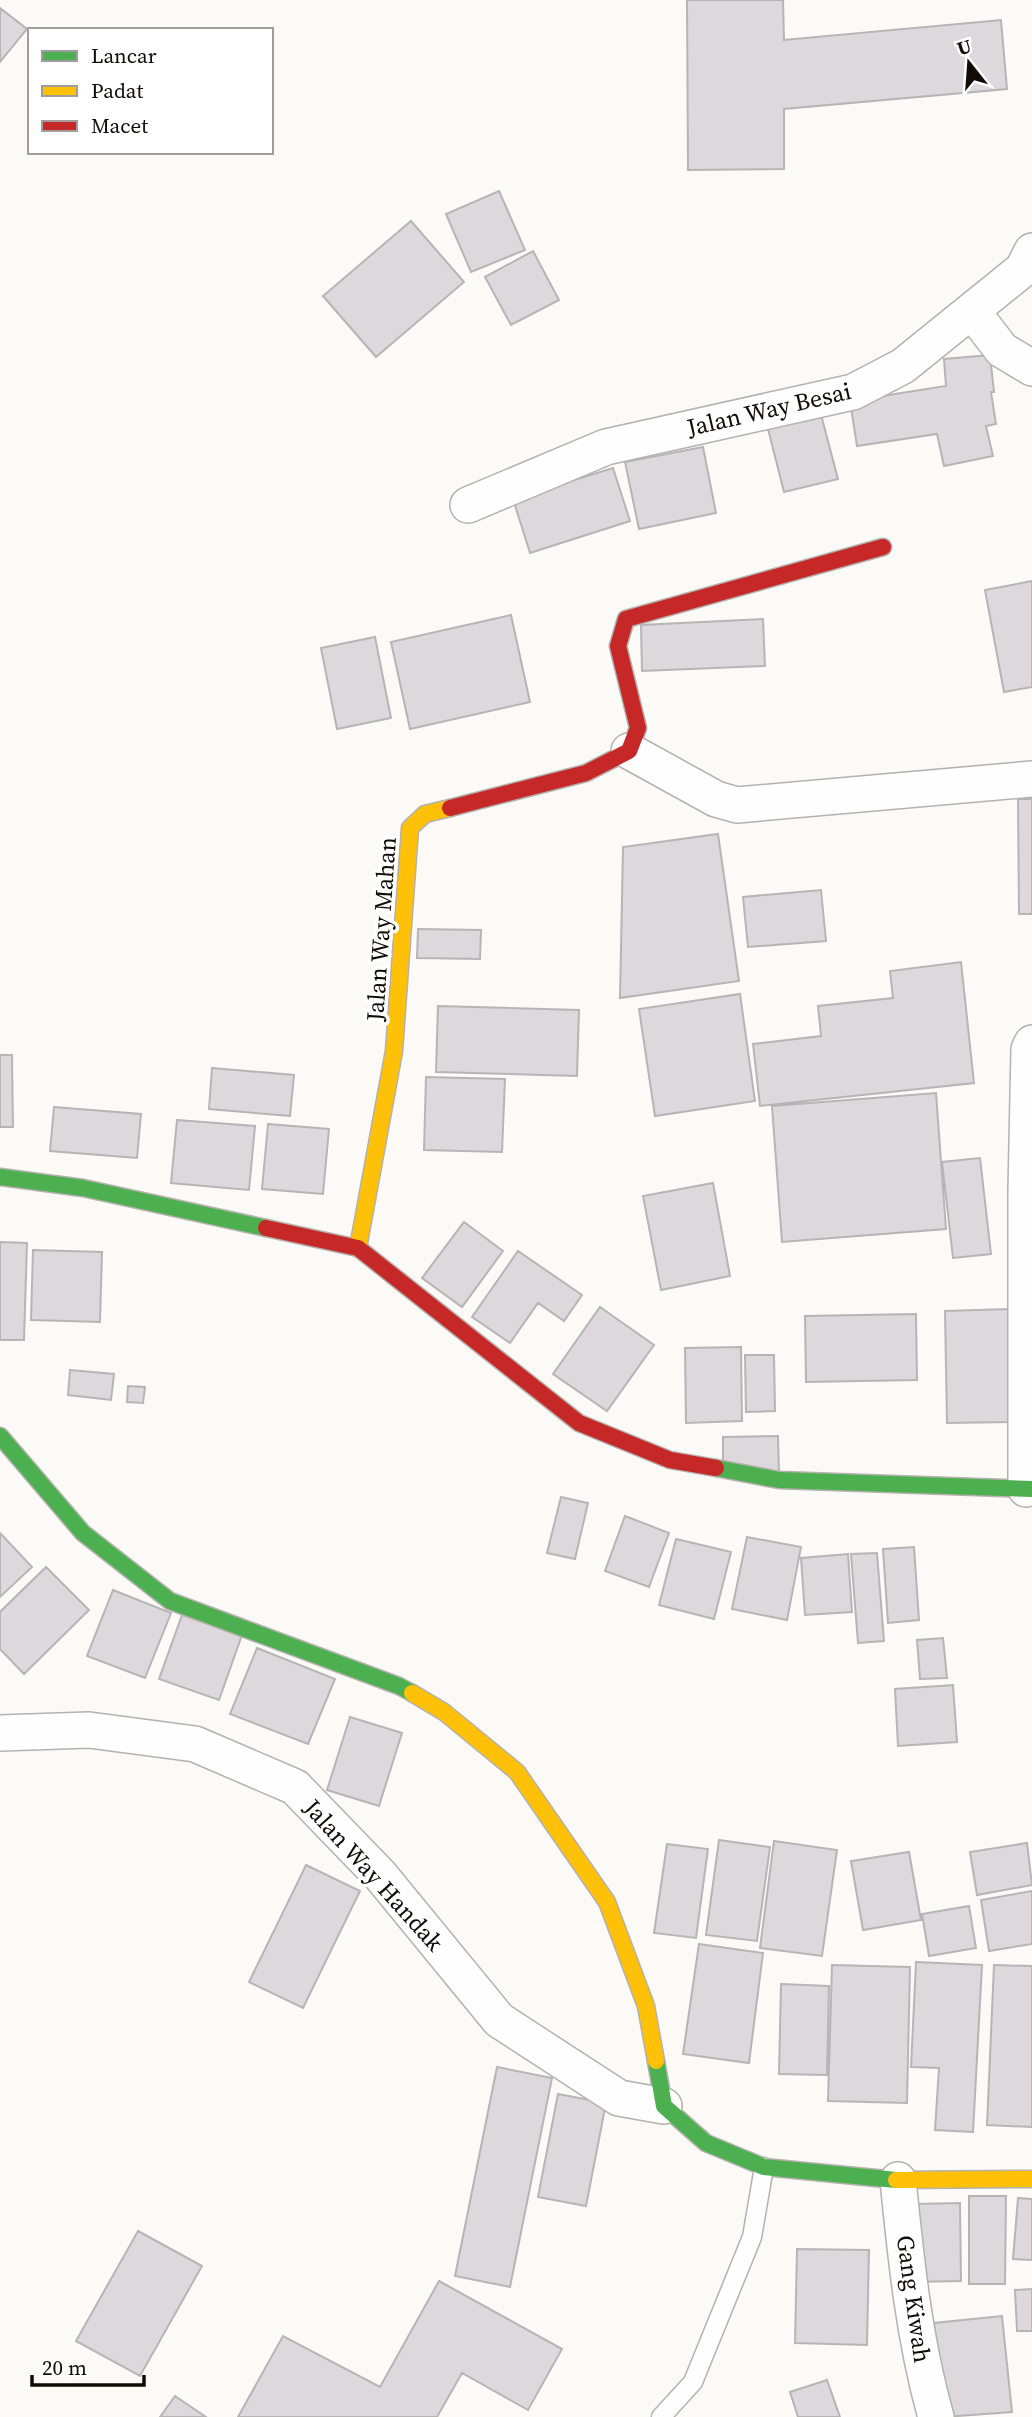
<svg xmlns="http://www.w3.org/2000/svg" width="1032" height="2417" viewBox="0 0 1032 2417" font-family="'Source Serif 4',serif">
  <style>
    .building { fill: #dcd8db; stroke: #b7b4b6; stroke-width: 2 }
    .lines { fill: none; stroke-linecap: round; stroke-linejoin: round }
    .lane-casing { stroke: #b5b1ad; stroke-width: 21 }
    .street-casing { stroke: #b5b1ad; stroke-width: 38 }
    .fast-casing { stroke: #b5b1ad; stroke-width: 19 }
    .slow-casing { stroke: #b5b1ad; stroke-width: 19 }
    .jam-casing { stroke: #b5b1ad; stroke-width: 19 }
    .lane { stroke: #fffefe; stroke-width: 18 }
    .street { stroke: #fffefe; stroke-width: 35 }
    .fast { stroke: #4caf50; stroke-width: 16 }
    .slow { stroke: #ffc107; stroke-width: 16 }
    .jam { stroke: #c62828; stroke-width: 16 }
    .labels { text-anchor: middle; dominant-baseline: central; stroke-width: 7; stroke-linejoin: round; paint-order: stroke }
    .street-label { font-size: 24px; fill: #110b05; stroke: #fff }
  </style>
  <rect width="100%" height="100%" fill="#fcfaf7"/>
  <!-- building -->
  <path class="building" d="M 687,0 L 783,0 L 784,40 L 1001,20 L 1007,89 L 784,109 L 784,169 L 688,170 Z
    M 0,8 L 27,29 L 0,62 Z
    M 499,191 L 525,250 L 471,272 L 446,214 Z
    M 411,221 L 464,282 L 376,357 L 323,296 Z
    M 533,251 L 559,300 L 511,325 L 485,277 Z
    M 990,355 L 994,392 L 991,392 L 996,424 L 986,426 L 993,456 L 944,466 L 937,434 L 857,446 L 850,401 L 946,386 L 944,359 Z
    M 819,407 L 838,479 L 784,492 L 766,421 Z
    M 703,447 L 716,513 L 639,529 L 625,462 Z
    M 613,468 L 630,521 L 530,553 L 513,499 Z
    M 1032,581 L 1032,687 L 1004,692 L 985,590 Z
    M 511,615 L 530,702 L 410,729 L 391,642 Z
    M 763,619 L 765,666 L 642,671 L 641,625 Z
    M 375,637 L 391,718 L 337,729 L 321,648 Z
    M 1018,799 L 1032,799 L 1032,914 L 1019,914 Z
    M 718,834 L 739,981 L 620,998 L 623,847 Z
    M 821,890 L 826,941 L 748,947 L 743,897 Z
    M 418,929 L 481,930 L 480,959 L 417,958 Z
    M 961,962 L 974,1083 L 760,1106 L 753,1044 L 821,1036 L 818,1006 L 893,998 L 890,971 Z
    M 740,994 L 755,1101 L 655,1116 L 639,1009 Z
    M 438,1006 L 579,1010 L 577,1076 L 436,1072 Z
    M 0,1055 L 12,1055 L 13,1127 L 0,1127 Z
    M 212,1068 L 294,1075 L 290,1116 L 209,1109 Z
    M 426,1077 L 505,1079 L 502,1152 L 424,1150 Z
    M 936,1093 L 946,1229 L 782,1242 L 772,1106 Z
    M 54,1107 L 141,1114 L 137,1158 L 50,1151 Z
    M 177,1120 L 255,1126 L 249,1190 L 171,1183 Z
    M 268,1124 L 329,1129 L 323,1194 L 262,1189 Z
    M 980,1158 L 991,1254 L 953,1258 L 942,1162 Z
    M 713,1183 L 730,1276 L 661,1290 L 643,1196 Z
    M 464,1222 L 503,1251 L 462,1307 L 422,1278 Z
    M 0,1242 L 27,1243 L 24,1340 L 0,1340 Z
    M 33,1250 L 102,1252 L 100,1322 L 31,1320 Z
    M 518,1251 L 582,1295 L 564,1321 L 538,1303 L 510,1343 L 472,1317 Z
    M 600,1307 L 654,1345 L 607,1411 L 553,1374 Z
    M 1010,1309 L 1011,1422 L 947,1423 L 945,1311 Z
    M 916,1314 L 917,1380 L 806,1382 L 805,1316 Z
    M 741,1347 L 742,1421 L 686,1423 L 685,1348 Z
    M 745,1355 L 774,1355 L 775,1411 L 746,1412 Z
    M 70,1370 L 114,1374 L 111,1400 L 68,1395 Z
    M 128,1386 L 145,1387 L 143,1403 L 127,1402 Z
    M 778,1436 L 779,1472 L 723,1465 L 723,1437 Z
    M 561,1497 L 588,1503 L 575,1559 L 547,1553 Z
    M 625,1516 L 669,1533 L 649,1587 L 605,1571 Z
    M 0,1533 L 32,1567 L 0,1597 Z
    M 747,1537 L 801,1547 L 787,1620 L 732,1609 Z
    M 676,1539 L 731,1552 L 714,1619 L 659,1605 Z
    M 914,1547 L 919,1620 L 888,1623 L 883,1549 Z
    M 877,1553 L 884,1641 L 858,1643 L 851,1554 Z
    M 848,1554 L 852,1612 L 805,1615 L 801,1558 Z
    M 46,1567 L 89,1610 L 24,1674 L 0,1649 L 0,1612 Z
    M 113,1590 L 171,1613 L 145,1678 L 87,1656 Z
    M 182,1615 L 242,1635 L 219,1700 L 159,1679 Z
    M 943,1638 L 947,1678 L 920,1679 L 917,1640 Z
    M 257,1648 L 335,1679 L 308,1744 L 230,1714 Z
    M 953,1685 L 957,1742 L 898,1746 L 895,1689 Z
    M 350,1717 L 402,1733 L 379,1806 L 327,1790 Z
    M 719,1840 L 770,1847 L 757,1941 L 706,1935 Z
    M 774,1841 L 837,1850 L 822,1956 L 760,1948 Z
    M 1027,1843 L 1032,1885 L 977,1895 L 970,1852 Z
    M 667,1844 L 708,1849 L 696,1938 L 654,1933 Z
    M 909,1852 L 921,1920 L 863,1930 L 851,1861 Z
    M 306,1865 L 360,1891 L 303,2008 L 249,1982 Z
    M 1032,1891 L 1032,1944 L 989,1951 L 981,1900 Z
    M 969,1906 L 976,1948 L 929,1956 L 922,1914 Z
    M 699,1944 L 763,1953 L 749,2063 L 683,2054 Z
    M 916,1962 L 982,1965 L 973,2132 L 935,2130 L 939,2068 L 911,2067 Z
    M 832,1965 L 910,1967 L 907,2103 L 828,2101 Z
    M 994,1965 L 1032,1966 L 1032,2127 L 987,2125 Z
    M 781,1984 L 829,1986 L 827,2075 L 779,2074 Z
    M 497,2067 L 552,2078 L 510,2287 L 455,2276 Z
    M 558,2094 L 606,2103 L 586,2206 L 538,2197 Z
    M 969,2196 L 1006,2196 L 1005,2284 L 969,2284 Z
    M 1018,2198 L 1032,2199 L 1032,2260 L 1013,2259 Z
    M 960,2203 L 961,2281 L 914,2282 L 913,2204 Z
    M 138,2231 L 202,2266 L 140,2376 L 76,2341 Z
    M 797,2249 L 869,2250 L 867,2345 L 795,2343 Z
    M 439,2281 L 562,2349 L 528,2410 L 462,2373 L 437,2417 L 238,2417 L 283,2336 L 380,2387 Z
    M 1032,2289 L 1032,2331 L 1017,2331 L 1015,2290 Z
    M 1002,2316 L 1012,2412 L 944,2417 L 934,2323 Z
    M 827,2380 L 840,2417 L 798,2417 L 790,2392 Z
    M 175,2396 L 206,2417 L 160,2417 Z"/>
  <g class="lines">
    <defs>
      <path id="lane" d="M 661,2417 L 693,2382 L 752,2237 L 764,2167"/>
      <path id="street" d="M 972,311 L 1002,350 L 1032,368
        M 468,505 L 606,447 L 853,392 L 903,366 L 1023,269 L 1032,251
        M 629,751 L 716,799 L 737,805 L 1032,779
        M 1026,1489 L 1026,1190 L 1029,1049 L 1032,1043
        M 0,1733 L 89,1730 L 195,1744 L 295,1787 L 381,1876 L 499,2020 L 619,2098 L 664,2106
        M 898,2180 C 906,2260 914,2339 936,2417"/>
      <path id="fast" d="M 0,1177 L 83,1188 L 266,1228
        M 0,1436 L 83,1533 L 170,1601 L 399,1686 L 412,1693
        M 716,1468 L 779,1480 L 1032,1489
        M 656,2061 L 664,2106 L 706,2143 L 764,2167 L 896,2180"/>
      <path id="slow" d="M 358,1248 L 394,1051 L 410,828 L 425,814 L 450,808
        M 412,1693 L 444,1712 L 517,1772 L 607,1902 L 646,2006 L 656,2061
        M 896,2180 L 1032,2179"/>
      <path id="jam" d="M 450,808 L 586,773 L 629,751 L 638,728 L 618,646 L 626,619 L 883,547
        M 266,1228 L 358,1248 L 579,1423 L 670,1460 L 716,1468"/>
    </defs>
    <!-- lane casing -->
    <use href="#lane" class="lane-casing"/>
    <!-- street casing -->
    <use href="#street" class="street-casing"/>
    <!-- fast casing -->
    <use href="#fast" class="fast-casing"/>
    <!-- slow casing -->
    <use href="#slow" class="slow-casing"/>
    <!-- jam casing -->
    <use href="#jam" class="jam-casing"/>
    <!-- lane -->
    <use href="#lane" class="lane"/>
    <!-- street -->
    <use href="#street" class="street"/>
    <!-- fast -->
    <use href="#fast" class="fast"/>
    <!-- slow -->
    <use href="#slow" class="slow"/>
    <!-- jam -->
    <use href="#jam" class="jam"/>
  </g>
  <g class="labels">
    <!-- street labels -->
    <g class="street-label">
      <text transform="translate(769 409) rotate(-13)">Jalan Way Besai</text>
      <text transform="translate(381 929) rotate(-86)">Jalan Way Mahan</text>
      <text transform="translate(374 1875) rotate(48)">Jalan Way Handak</text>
      <text transform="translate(914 2299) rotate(82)">Gang Kiwah</text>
    </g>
  </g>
  <!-- legend -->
  <rect x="28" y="28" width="245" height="126" fill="#ffffff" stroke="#a09d9b" stroke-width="2"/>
  <rect x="42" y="51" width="35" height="10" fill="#4caf50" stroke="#a09d9b" stroke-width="2"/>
  <text x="91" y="63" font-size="21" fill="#110b05">Lancar</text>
  <rect x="42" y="86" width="35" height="10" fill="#ffc107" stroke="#a09d9b" stroke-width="2"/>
  <text x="91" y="98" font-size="21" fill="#110b05">Padat</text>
  <rect x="42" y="121" width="35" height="10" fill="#c62828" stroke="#a09d9b" stroke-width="2"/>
  <text x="91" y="133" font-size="21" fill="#110b05">Macet</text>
  <!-- north arrow -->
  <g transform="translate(969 63) rotate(343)" stroke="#ffffff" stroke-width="5" paint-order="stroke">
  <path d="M0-5L12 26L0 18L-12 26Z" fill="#110b05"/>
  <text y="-10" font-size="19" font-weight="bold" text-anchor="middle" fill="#110b05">U</text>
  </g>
  <!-- scale -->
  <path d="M32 2375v10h112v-10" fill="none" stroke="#110b05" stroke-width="3.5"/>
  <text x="42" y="2375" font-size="21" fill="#110b05" stroke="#ffffff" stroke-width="5" paint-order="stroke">20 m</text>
</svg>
